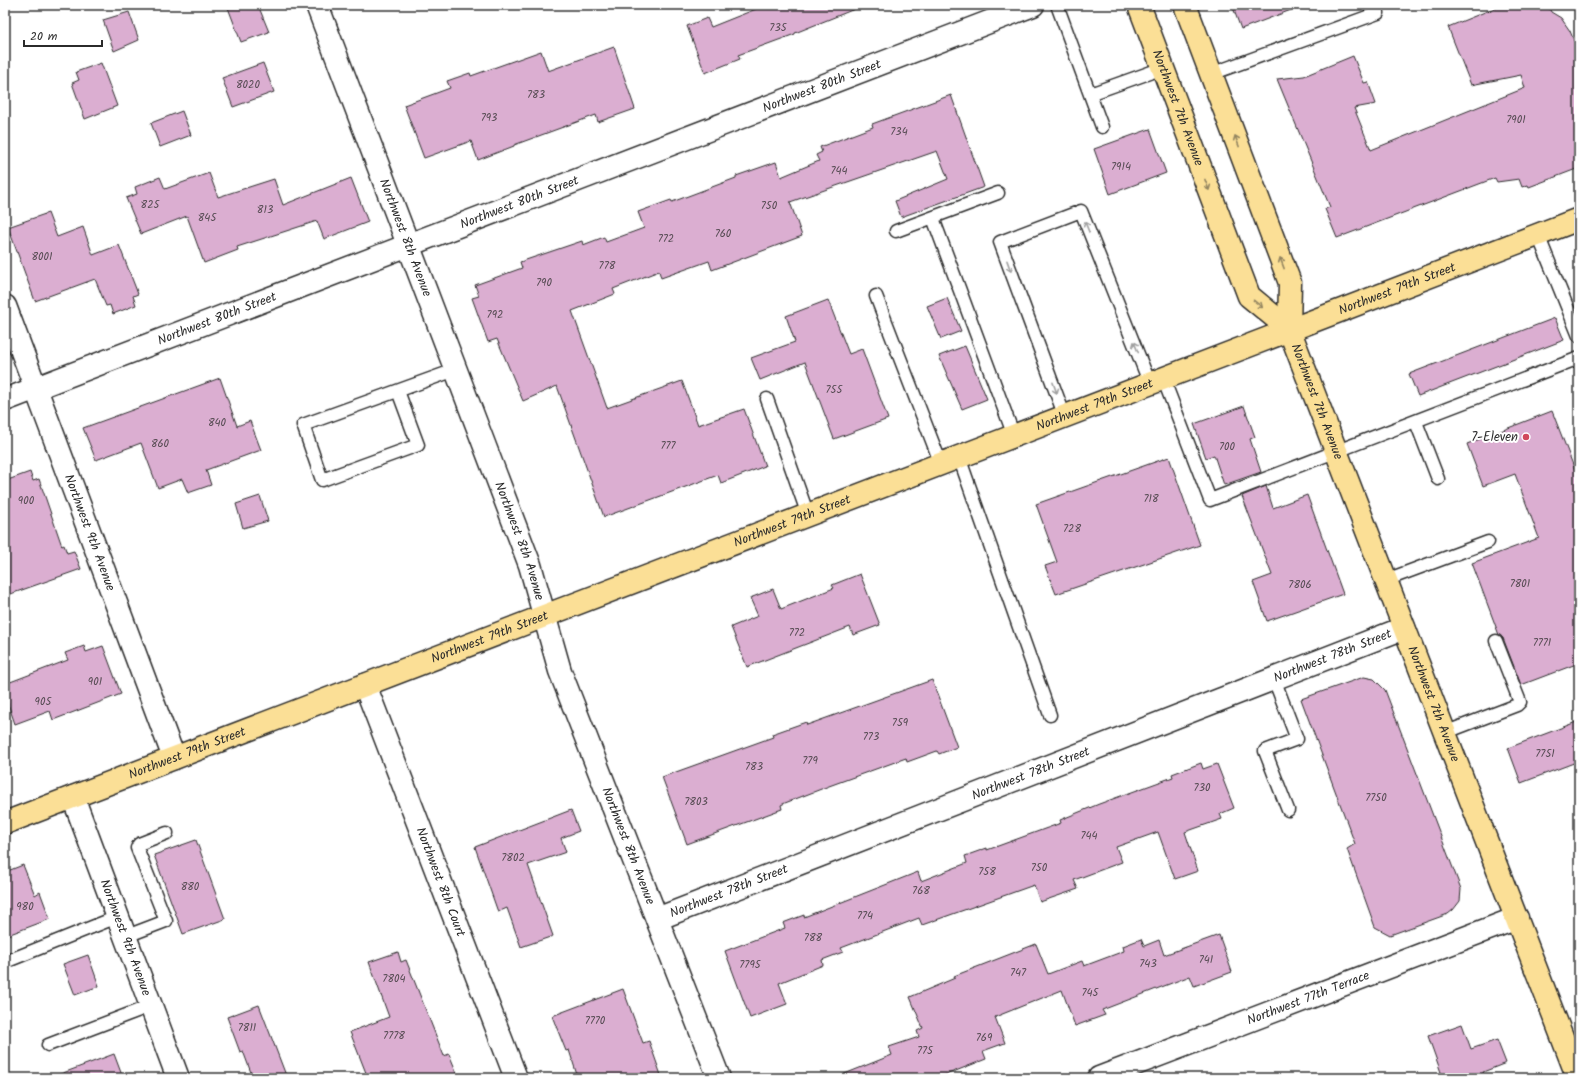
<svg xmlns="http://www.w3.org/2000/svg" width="1584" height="1083" viewBox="0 0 1584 1083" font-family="Kalam,sans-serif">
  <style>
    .building { fill: #dbaed1; stroke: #2b2b2b }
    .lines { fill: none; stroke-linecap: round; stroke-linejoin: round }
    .lane-casing { stroke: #2b2b2b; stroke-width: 15 }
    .street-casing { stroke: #2b2b2b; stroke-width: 25 }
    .primary-casing { stroke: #2b2b2b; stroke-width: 25 }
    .lane { stroke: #fff; stroke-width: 12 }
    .street { stroke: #fff; stroke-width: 22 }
    .primary { stroke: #fbdf96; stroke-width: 22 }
    .oneway { stroke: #938560 }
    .oneway2 { stroke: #a0a0a0 }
    .poi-dot { fill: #d1495b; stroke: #fff; stroke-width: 1.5 }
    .labels { text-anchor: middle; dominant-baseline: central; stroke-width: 4; stroke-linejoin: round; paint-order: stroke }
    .number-label { font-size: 11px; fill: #574c54 }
    .street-label { font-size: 13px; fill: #2b2b2b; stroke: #fff }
    .poi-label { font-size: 13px; fill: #2b2b2b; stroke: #fff; text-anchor: end }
  </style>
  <rect width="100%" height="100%" fill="#fff"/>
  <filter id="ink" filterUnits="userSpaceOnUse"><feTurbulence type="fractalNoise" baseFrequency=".025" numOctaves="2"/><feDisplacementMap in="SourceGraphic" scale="8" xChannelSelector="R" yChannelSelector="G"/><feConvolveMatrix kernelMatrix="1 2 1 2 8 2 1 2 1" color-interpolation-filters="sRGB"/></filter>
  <g filter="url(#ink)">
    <!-- building -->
    <path class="building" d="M 227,5 L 258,5 L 269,32 L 241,42 Z
      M 754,5 L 862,5 L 862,6 L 795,33 L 795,34 L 738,55 L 740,59 L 705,73 L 687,26 L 707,18 L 711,27 L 756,9 Z
      M 1232,5 L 1298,5 L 1299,7 L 1241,29 Z
      M 1502,5 L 1548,5 L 1551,12 L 1561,18 L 1570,31 L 1579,53 L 1579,168 L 1529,187 L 1528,185 L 1522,187 L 1519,179 L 1497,182 L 1495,178 L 1337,238 L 1325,209 L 1330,207 L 1277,79 L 1304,76 L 1353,56 L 1364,83 L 1368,82 L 1376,104 L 1354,108 L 1371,150 L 1525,88 L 1521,75 L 1471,85 L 1448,27 Z
      M 129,12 L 139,40 L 114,51 L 103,20 Z
      M 614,47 L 635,109 L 598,122 L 596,115 L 514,145 L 514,146 L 478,160 L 471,141 L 424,158 L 404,105 L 450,88 L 447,81 L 470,73 L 471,76 L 541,51 L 548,71 Z
      M 101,63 L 117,106 L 85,119 L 72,83 L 79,80 L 76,72 Z
      M 263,63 L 274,92 L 233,107 L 222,78 Z
      M 951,95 L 984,187 L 901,217 L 895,201 L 948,179 L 937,151 L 790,202 L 802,236 L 712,270 L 709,261 L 661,278 L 659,271 L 613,289 L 615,294 L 572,311 L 607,408 L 682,381 L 698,425 L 744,409 L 765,466 L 721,483 L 718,475 L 604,517 L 557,386 L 523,401 L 497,339 L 488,342 L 472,298 L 479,296 L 475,285 L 522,268 L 520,262 L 582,241 L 583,245 L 604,237 L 606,242 L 644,228 L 638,212 L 671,200 L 672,202 L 736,178 L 736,176 L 776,162 L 781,177 L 819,161 L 816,155 L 822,152 L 820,147 L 873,127 L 872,124 Z
      M 182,111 L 191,135 L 160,147 L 151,123 Z
      M 1150,129 L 1166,173 L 1110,194 L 1094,149 Z
      M 209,173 L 218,197 L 274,179 L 283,205 L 351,178 L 368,222 L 324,239 L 317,221 L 237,247 L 238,250 L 204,263 L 187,216 L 141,234 L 126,198 L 137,194 L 135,187 L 160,177 L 165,189 Z
      M 48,213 L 57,237 L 83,227 L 93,255 L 119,245 L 138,294 L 133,296 L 136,305 L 113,314 L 110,305 L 106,306 L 95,279 L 35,301 L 8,227 Z
      M 947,298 L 961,331 L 941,339 L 927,306 Z
      M 828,300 L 849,354 L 862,349 L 888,419 L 834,439 L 805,362 L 760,380 L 751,358 L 795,342 L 786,316 Z
      M 1555,318 L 1564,340 L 1418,396 L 1409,374 Z
      M 965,346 L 987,399 L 962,409 L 939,356 Z
      M 220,378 L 237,426 L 250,421 L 261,450 L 206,470 L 211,485 L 188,493 L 182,479 L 158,488 L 141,443 L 96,460 L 83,428 Z
      M 1244,406 L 1255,437 L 1250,439 L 1261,472 L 1224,485 L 1214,455 L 1206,458 L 1194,424 Z
      M 1552,411 L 1575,470 L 1579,468 L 1579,663 L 1521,685 L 1503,638 L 1499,635 L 1472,563 L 1539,538 L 1515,474 L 1483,486 L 1467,444 Z
      M 1169,457 L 1200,545 L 1056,594 L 1045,566 L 1057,562 L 1036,504 Z
      M 30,472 L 33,481 L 39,479 L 62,546 L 64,545 L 67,553 L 74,551 L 81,569 L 5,596 L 5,481 Z
      M 1266,486 L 1273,508 L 1307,495 L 1343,594 L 1267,621 L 1253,582 L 1272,575 L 1242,496 Z
      M 260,496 L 268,521 L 243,528 L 236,504 Z
      M 860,574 L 880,625 L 853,635 L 850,627 L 747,667 L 731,627 L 758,616 L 750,598 L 773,589 L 781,609 L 834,588 L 832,585 Z
      M 84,646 L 86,652 L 103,646 L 121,694 L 53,720 L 50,711 L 15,724 L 5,695 L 5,684 L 68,660 L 65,653 Z
      M 1364,677 L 1374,679 L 1385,690 L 1461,889 L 1460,901 L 1453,910 L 1448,914 L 1390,935 L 1375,927 L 1347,849 L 1355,844 L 1301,699 Z
      M 932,680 L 957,747 L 939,754 L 937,751 L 907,762 L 906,758 L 829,786 L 785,803 L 781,805 L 782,809 L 687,844 L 662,777 L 773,737 L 772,734 L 806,722 L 807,725 Z
      M 1579,721 L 1579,761 L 1521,783 L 1508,748 Z
      M 1201,763 L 1203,769 L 1217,764 L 1234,808 L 1220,814 L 1222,819 L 1185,832 L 1198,871 L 1175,879 L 1158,832 L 1116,847 L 1122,862 L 1074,880 L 1078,889 L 1040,902 L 1034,885 L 922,925 L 919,918 L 841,948 L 843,952 L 822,960 L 823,965 L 779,983 L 787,1004 L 750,1018 L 725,951 L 785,928 L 783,923 L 804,915 L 804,917 L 918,872 L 921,881 L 967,863 L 965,856 L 987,848 L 987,850 L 1061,823 L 1060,820 L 1099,804 L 1173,777 L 1172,774 Z
      M 571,810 L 579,831 L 561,838 L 566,852 L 528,865 L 553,936 L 521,947 L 507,908 L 498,912 L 475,847 Z
      M 196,840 L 225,919 L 183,934 L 154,855 Z
      M 23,865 L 35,895 L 40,892 L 50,919 L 5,936 L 5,872 Z
      M 1219,935 L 1232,972 L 1194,986 L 1190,976 L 1102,1010 L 1105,1015 L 1075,1026 L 1062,990 L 995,1017 L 1005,1043 L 983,1051 L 986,1059 L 938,1078 L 837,1078 L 837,1077 L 892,1055 L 889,1047 L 919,1037 L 917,1031 L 923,1028 L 910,997 L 955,978 L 954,976 L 1036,944 L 1048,974 L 1082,961 L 1084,966 L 1124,951 L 1123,946 L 1141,939 L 1144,946 L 1159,940 L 1164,955 Z
      M 398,952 L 401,962 L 406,960 L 444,1056 L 449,1054 L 459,1078 L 368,1078 L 350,1032 L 389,1017 L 369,962 Z
      M 88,955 L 99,986 L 75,995 L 63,964 Z
      M 623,989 L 643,1043 L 649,1041 L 662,1078 L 578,1078 L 569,1050 L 566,1051 L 552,1016 Z
      M 259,1005 L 287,1078 L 253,1078 L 243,1051 L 240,1052 L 227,1017 Z
      M 1462,1024 L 1471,1049 L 1497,1040 L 1506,1063 L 1483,1072 L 1485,1078 L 1443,1078 L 1428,1036 Z
      M 114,1054 L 123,1078 L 55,1078 L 55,1076 Z"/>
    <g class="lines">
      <defs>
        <path id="lane" d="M 1057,5 L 1102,127
          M 1211,74 L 1378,13 L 1375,5
          M 1090,94 L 1163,68
          M 933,218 L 1014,436
          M 896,231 L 998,193
          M 1538,235 L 1579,336
          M 876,296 L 941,464
          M 1163,378 L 1210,500 L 1579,358
          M 398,391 L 418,445 L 322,480 L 303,425 L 455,370
          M 767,399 L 808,515
          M 1065,417 L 1000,242 L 1081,211 L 1150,384
          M 1416,422 L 1438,479
          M 959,457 L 1050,715
          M 1386,580 L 1488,542
          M 1274,679 L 1297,739 L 1265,751 L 1288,810
          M 1444,733 L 1517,705 L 1520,702 L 1496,641
          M 124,937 L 166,921 L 137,848 L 139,844 L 167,833
          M 5,962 L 117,917
          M 48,1045 L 150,1006"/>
        <g id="street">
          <path id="s1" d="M 317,5 L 530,565 L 560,671 L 719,1078"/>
          <path id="s2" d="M 5,306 L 174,758"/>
          <path id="s3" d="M 5,400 L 1033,5"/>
          <path id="s4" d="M 365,685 L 516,1078"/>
          <path id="s5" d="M 73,797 L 178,1078"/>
          <path id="s6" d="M 657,919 L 1404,628"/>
          <path id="s7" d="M 1099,1078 L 1517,918"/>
        </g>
        <g id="primary">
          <path id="s8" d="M 1139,5 L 1249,296 L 1289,329"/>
          <path id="s9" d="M 1185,5 L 1290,283 L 1289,329 L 1578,1078"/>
          <path id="s10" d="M 5,823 L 1579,219"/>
        </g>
      </defs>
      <!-- lane casing -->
      <use href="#lane" class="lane-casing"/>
      <!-- street casing -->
      <use href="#street" class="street-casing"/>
      <!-- primary casing -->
      <use href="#primary" class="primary-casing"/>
      <!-- lane -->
      <use href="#lane" class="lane"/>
      <!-- street -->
      <use href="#street" class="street"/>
      <!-- primary -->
      <use href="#primary" class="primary"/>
    </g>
    <!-- one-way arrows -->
    <defs><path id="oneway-shaft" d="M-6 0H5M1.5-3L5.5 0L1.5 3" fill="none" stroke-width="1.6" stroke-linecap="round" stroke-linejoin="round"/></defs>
    <g class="oneway">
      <use href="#oneway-shaft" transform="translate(1237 141) rotate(-111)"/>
      <use href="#oneway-shaft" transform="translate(1207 185) rotate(69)"/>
      <use href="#oneway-shaft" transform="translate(1282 263) rotate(-111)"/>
      <use href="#oneway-shaft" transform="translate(1258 304) rotate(39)"/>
    </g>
    <g class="oneway2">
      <use href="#oneway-shaft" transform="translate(1087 227) rotate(-112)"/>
      <use href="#oneway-shaft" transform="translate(1009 266) rotate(70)"/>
      <use href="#oneway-shaft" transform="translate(1136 347) rotate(-112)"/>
      <use href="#oneway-shaft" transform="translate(1055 388) rotate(70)"/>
    </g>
  </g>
  <!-- markers -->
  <circle class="poi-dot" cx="1526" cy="437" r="4"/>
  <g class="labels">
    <!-- number labels -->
    <g class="number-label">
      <text x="778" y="28">735</text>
      <text x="248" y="85">8020</text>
      <text x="536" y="95">783</text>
      <text x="489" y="118">793</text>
      <text x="1516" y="120">7901</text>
      <text x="899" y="132">734</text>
      <text x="1121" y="167">7914</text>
      <text x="839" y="171">744</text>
      <text x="150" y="205">825</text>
      <text x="769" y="206">750</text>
      <text x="265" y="210">813</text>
      <text x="207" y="218">845</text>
      <text x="723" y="234">760</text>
      <text x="666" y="239">772</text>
      <text x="42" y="257">8001</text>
      <text x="607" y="266">778</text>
      <text x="544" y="283">790</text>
      <text x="495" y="315">792</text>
      <text x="834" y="390">755</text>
      <text x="217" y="423">840</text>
      <text x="160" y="444">860</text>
      <text x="668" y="446">777</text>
      <text x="1227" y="447">700</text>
      <text x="1151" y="499">718</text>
      <text x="26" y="501">900</text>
      <text x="1072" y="529">728</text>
      <text x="1520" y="584">7801</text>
      <text x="1300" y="585">7806</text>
      <text x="797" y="633">772</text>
      <text x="1542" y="643">7771</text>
      <text x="95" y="682">901</text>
      <text x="43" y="702">905</text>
      <text x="900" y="723">759</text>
      <text x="871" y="737">773</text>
      <text x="1545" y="754">7751</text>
      <text x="810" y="761">779</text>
      <text x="754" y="767">783</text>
      <text x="1202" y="788">730</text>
      <text x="1376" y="798">7750</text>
      <text x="696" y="802">7803</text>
      <text x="1089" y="836">744</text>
      <text x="513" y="858">7802</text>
      <text x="1039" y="868">750</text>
      <text x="987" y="872">758</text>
      <text x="190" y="887">880</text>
      <text x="921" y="891">768</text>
      <text x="25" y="907">980</text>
      <text x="865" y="916">774</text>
      <text x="813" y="938">788</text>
      <text x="1206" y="960">741</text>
      <text x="1148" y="964">743</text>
      <text x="750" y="965">7795</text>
      <text x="1018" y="973">747</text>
      <text x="394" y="979">7804</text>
      <text x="1090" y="993">745</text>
      <text x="595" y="1021">7770</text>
      <text x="247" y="1028">7811</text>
      <text x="394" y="1036">7778</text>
      <text x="984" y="1038">769</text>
      <text x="925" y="1051">775</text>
    </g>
    <!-- street labels -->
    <g class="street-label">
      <text stroke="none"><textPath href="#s3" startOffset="875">Northwest 80th Street</textPath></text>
      <text stroke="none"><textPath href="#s8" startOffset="110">Northwest 7th Avenue</textPath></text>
      <text stroke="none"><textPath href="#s3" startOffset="551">Northwest 80th Street</textPath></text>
      <text stroke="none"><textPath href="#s1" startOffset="249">Northwest 8th Avenue</textPath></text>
      <text stroke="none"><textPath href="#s10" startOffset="1491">Northwest 79th Street</textPath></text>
      <text stroke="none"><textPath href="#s3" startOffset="227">Northwest 80th Street</textPath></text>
      <text stroke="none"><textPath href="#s9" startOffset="421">Northwest 7th Avenue</textPath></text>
      <text stroke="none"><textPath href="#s10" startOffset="1167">Northwest 79th Street</textPath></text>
      <text stroke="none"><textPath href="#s10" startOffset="843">Northwest 79th Street</textPath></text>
      <text stroke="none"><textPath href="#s2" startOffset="242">Northwest 9th Avenue</textPath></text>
      <text stroke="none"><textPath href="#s1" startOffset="573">Northwest 8th Avenue</textPath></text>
      <text stroke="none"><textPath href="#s10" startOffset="519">Northwest 79th Street</textPath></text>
      <text stroke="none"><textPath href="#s6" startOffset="725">Northwest 78th Street</textPath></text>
      <text stroke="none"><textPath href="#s9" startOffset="745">Northwest 7th Avenue</textPath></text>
      <text stroke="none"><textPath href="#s10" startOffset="195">Northwest 79th Street</textPath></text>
      <text stroke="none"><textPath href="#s6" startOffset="401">Northwest 78th Street</textPath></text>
      <text stroke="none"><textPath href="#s1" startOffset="897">Northwest 8th Avenue</textPath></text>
      <text stroke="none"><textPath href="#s4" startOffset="211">Northwest 8th Court</textPath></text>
      <text stroke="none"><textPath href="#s6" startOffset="77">Northwest 78th Street</textPath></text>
      <text stroke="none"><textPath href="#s5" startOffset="150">Northwest 9th Avenue</textPath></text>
      <text stroke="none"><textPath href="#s7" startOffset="224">Northwest 77th Terrace</textPath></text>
    </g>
    <!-- poi labels -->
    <g class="poi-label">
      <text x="1518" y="437">7-Eleven</text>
    </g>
  </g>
  <!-- margin -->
  <rect width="1584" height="1083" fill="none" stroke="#fff" stroke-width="20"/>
  <rect x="10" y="10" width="1564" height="1063" fill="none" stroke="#2b2b2b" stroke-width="1.5" filter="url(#ink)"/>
  <!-- scale -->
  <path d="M24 40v6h78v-6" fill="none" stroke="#2b2b2b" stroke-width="2"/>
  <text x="30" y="40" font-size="12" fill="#2b2b2b" stroke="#ffffff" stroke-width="3" paint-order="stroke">20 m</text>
</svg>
